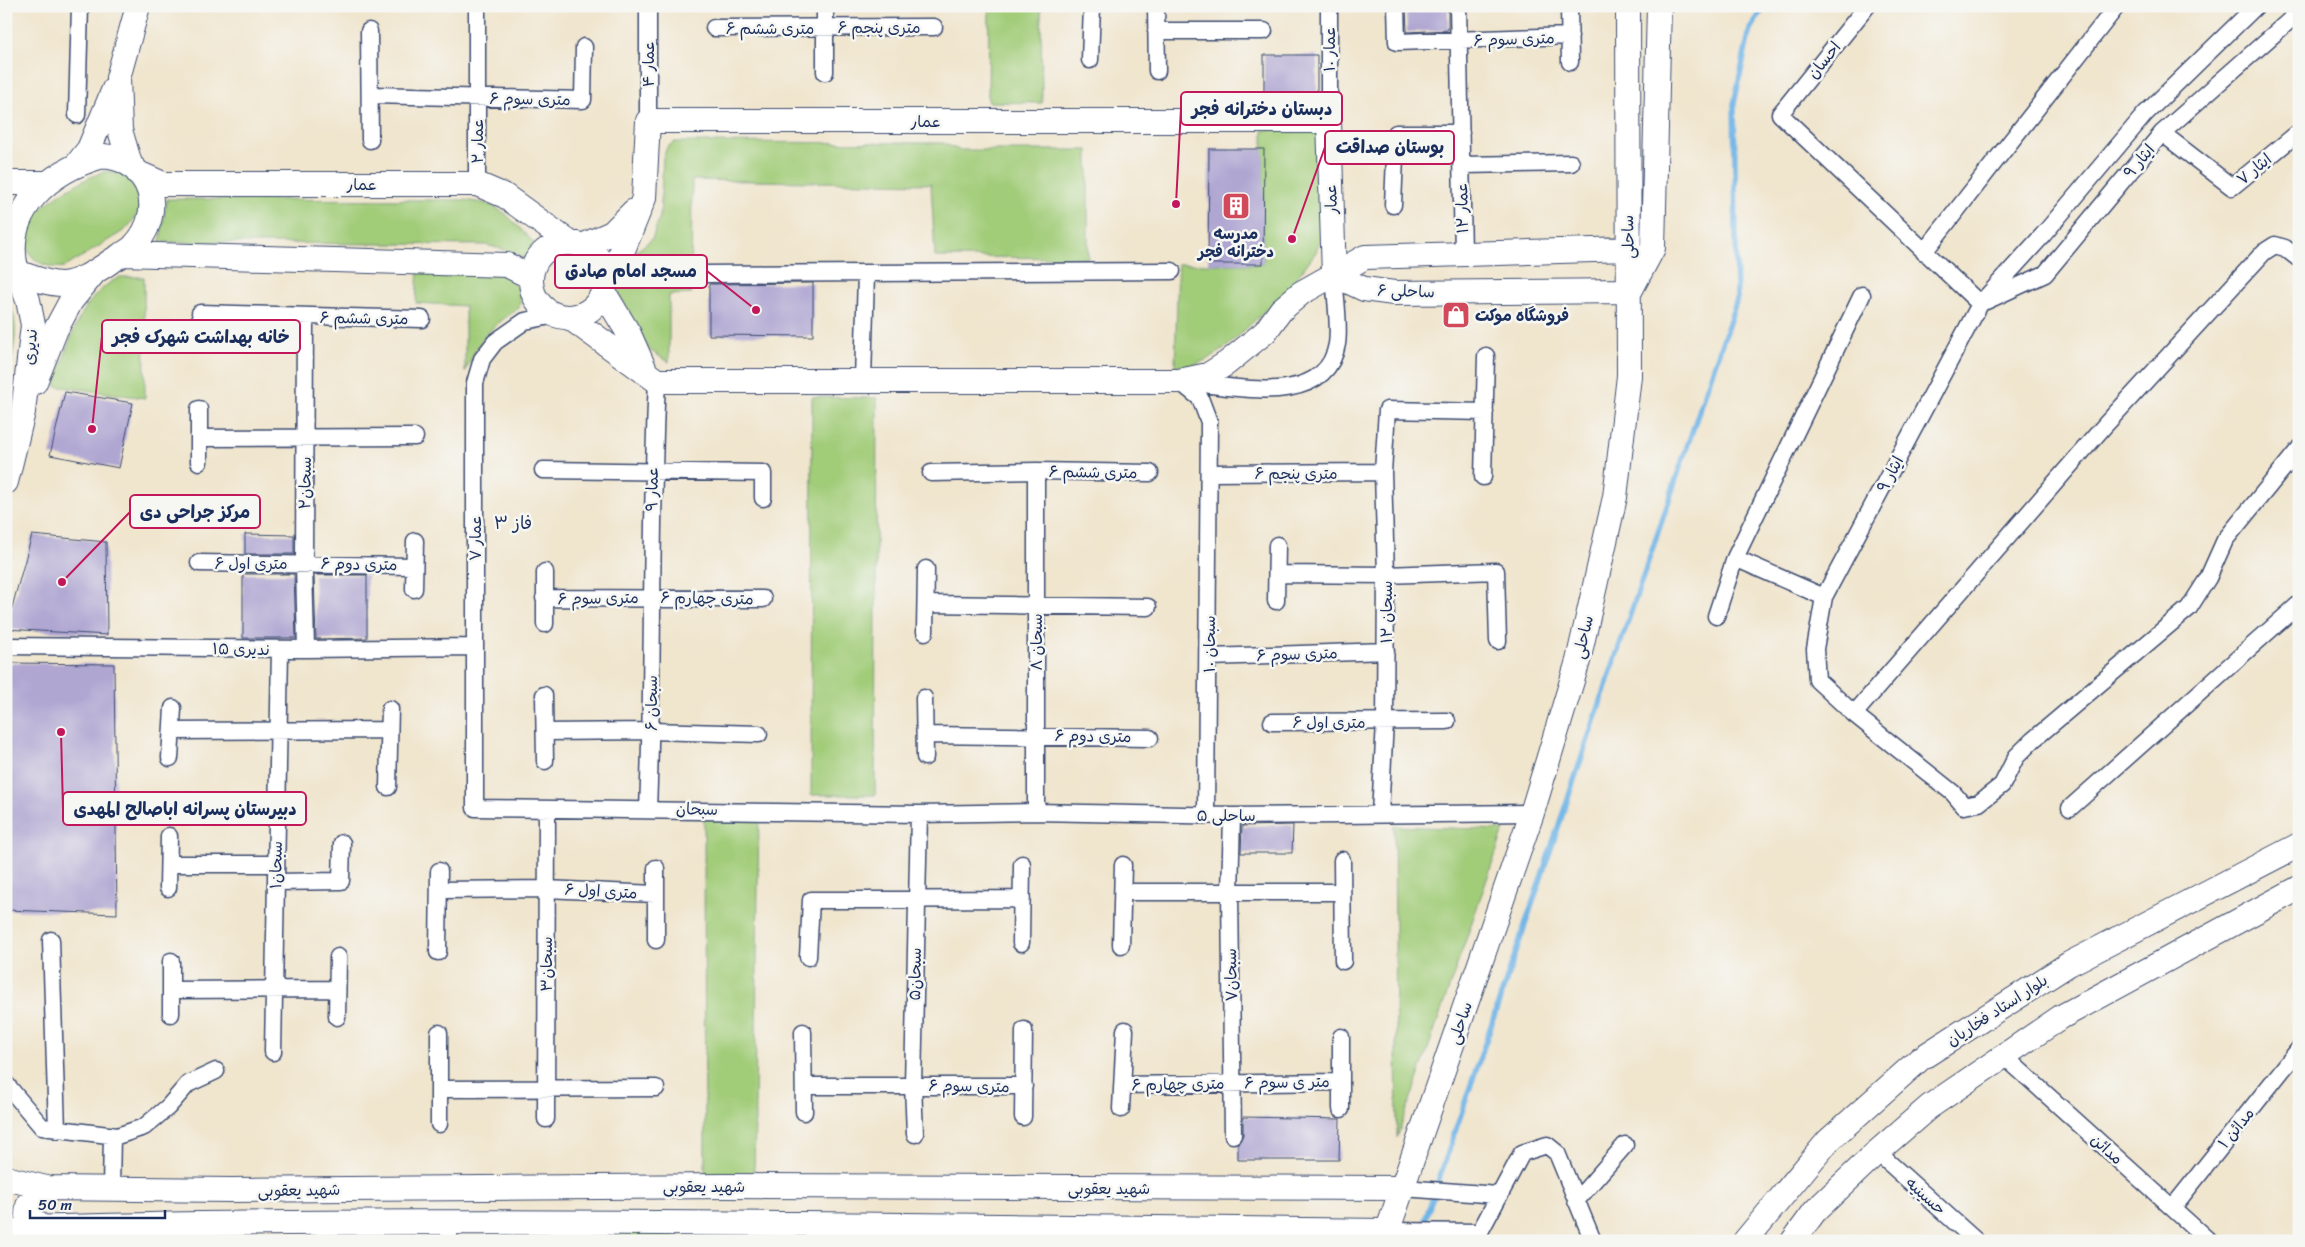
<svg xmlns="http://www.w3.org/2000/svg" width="2305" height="1247" viewBox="0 0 2305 1247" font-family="Sriracha,'Playpen Sans Arabic',sans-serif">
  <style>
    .green { fill: #a1cc78; stroke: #5e7e6b }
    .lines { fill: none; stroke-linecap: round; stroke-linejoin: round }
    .stream { stroke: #71b5e7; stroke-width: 5.5 }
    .building { fill: #afa6d2 }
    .street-casing { stroke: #3b4a6f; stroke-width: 19 }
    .secondary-casing { stroke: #3b4a6f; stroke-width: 26 }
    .street { stroke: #fff; stroke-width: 16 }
    .secondary { stroke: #fff; stroke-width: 24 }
    .labels { text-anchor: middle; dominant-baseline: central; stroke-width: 5; stroke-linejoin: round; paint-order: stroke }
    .street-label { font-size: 16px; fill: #1b2f5e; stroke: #f6f6f2 }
    .poi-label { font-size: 16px; font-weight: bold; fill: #1b2f5e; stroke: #f6f6f2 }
    .neighbourhood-label { font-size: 18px; fill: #1b2f5e; stroke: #f6f6f2 }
    .leader { fill: none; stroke: #c2185b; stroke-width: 2 }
    .callout-dot { fill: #c2185b; stroke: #f6f6f2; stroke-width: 2 }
    .callout { fill: #f6f6f2; stroke: #c2185b; stroke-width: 2 }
    .callout-label { font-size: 18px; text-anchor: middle; font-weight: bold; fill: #1b2f5e }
  </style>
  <rect width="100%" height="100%" fill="#f6f6f2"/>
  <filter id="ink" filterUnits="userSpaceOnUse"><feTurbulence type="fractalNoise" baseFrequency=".02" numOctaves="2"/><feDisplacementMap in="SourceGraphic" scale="10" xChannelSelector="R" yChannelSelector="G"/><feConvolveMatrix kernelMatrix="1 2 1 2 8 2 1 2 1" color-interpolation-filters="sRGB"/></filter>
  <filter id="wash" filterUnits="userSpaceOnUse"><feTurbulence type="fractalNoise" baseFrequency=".0096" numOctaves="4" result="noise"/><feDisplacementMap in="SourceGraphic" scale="20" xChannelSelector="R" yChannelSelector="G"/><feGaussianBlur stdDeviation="1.12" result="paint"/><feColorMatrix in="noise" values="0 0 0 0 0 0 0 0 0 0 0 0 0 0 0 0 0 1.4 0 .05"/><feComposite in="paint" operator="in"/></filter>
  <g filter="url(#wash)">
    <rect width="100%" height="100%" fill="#f0e5cd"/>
    <!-- green -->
    <path class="green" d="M 989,6 L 1041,6 L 1042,103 L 988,102 Z
      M 1322,129 L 1324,226 L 1316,252 L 1289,288 L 1229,345 L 1210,358 L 1192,366 L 1175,366 L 1178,264 L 1263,264 L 1263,130 Z
      M 675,142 L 943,143 L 959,150 L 1088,150 L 1088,258 L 935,257 L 931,184 L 692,180 L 691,294 L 669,295 L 669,362 L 649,350 L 617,290 L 619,277 L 629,257 L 652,239 L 660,216 L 663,158 L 667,147 Z
      M 108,171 L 125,176 L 137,190 L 140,208 L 137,216 L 125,230 L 65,267 C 44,270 22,257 26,233 C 26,230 27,225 28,222 C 38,205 89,174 108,171 Z
      M 167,199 L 465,200 L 489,204 L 506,214 L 537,246 L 536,255 L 530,261 L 509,251 L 486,245 L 160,242 Z
      M 418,268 L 498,273 L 511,280 L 522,291 L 519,308 C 487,330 481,337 465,372 L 465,306 L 416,303 Z
      M 120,277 L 144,277 L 145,398 L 55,386 C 68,346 78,297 120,277 Z
      M 6,295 C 22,327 14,348 6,381 Z
      M 812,397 L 877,398 L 875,795 L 811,795 Z
      M 704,810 L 759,810 L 754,1186 L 705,1186 Z
      M 1394,826 L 1504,830 L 1397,1138 Z
      M 604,1223 L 674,1223 L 674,1241 L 604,1241 Z"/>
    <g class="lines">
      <!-- stream -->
      <path class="stream" d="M 1418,1241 L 1737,299 L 1734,104 L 1750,29 L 1765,6"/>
    </g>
    <g id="blocks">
      <!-- building -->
      <path class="building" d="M 1406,6 L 1448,6 L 1448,30 L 1407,32 Z
        M 1264,55 L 1317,55 L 1317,104 L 1264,104 Z
        M 1209,149 L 1264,149 L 1263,264 L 1208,264 Z
        M 813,283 L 813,336 L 709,335 L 709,284 Z
        M 65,392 L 133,403 L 119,468 L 50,455 Z
        M 245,534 L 294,535 L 294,554 L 245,554 Z
        M 32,535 L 106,542 L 107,635 L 6,629 Z
        M 243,574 L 294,574 L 296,638 L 243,638 Z
        M 314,575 L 367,575 L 367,638 L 316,639 Z
        M 6,663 L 114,664 L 117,914 L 6,910 Z
        M 1293,825 L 1292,853 L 1241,853 L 1242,826 Z
        M 1243,1117 L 1340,1119 L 1339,1160 L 1238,1160 L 1238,1144 L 1243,1135 Z"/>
    </g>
  </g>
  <g filter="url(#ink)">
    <use href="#blocks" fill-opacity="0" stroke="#3b4a6f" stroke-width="1"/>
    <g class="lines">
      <defs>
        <path id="street" d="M 648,6 L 648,121
          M 1156,6 L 1157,71
          M 1396,6 L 1397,42 L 1570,36
          M 1458,6 L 1463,253
          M 1569,6 L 1570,62
          M 1867,6 L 1780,114 L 1980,304
          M 2256,6 L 2145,114 L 2043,235 L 1980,304 L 1824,597 L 1815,649 L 1817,680 L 1854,714 L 1953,793 L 1964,806 L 1979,803 L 2002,785 L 2016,757 L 2033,740 L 2189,608 L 2208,578 L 2225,540 L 2299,449
          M 714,28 L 934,27
          M 369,31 L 370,140
          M 1156,31 L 1264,31
          M 1090,60 L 1092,6
          M 825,72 L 825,6
          M 371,95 L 583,100 L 584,47
          M 77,115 L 80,6
          M 1329,121 L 1329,6
          M 2162,133 L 2232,187 L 2299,132
          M 1462,165 L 1571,163
          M 477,184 L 477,6
          M 1393,205 L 1396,133 L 1461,133
          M 1924,252 L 2117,6
          M 707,274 L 1172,271
          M 1986,301 L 2045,274 L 2162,133 L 2299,12
          M 200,313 L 422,319
          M 556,315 L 525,321 L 495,342 L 482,359 L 475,383 L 475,808 L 919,814 L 1036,812 L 1232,816 L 1532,813
          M 305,316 L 304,563 L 306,649
          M 863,380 L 866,274
          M 1179,381 L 1200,398 L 1209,422 L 1206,815
          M 1194,383 C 1238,387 1326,408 1337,344 C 1340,326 1335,295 1334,275
          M 199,409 L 199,462
          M 199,438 L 415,437
          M 543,470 L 763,473 L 763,498
          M 931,473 L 1036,471 L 1150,473
          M 1209,473 L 1383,472
          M 1483,477 L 1486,356
          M 1735,558 L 1824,597
          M 199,563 L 414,566
          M 1278,574 L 1386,575 L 1496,571 L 1498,641
          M 414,589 L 415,541
          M 544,598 L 763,599
          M 1276,601 L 1277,545
          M 926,604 L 1148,607
          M 1716,616 L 1735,558 L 1862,295
          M 545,624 L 545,572
          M 925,632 L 926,569
          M 6,646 L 306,649 L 475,647
          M 1209,657 L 1386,651
          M 544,695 L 545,761
          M 924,698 L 925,757
          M 1854,714 L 2106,424 L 2264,252 L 2275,245 L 2285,248 L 2299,259
          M 1272,722 L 1447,721
          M 172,731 L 388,730
          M 545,732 L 651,731 L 759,734
          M 925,735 L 1150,738
          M 170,758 L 173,708
          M 388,787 L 390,709
          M 2070,808 L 2299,604
          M 648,809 C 654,666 650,524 657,381
          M 1036,812 L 1036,471
          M 1380,814 L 1385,722 L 1386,575 L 1383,472 L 1387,410 L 1485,412
          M 1232,816 L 1230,893 L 1233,1135
          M 1342,860 L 1343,961
          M 169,864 L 276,864
          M 656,868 L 656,940
          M 276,882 L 341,881 L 342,843
          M 168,888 L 169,836
          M 440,890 L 546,889 L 655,894
          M 1123,892 L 1341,892
          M 51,940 L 57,1130
          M 1021,943 L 1022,864
          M 1121,945 L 1123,865
          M 438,952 L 439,871
          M 808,957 L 811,900 L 1022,899
          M 172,990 L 336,989
          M 171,1014 L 171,961
          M 337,1017 L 338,957
          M 803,1032 L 804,1112
          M 273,1052 L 280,649
          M 2005,1057 L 2209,1241
          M 6,1084 L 42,1127 L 117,1136 L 144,1127 L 168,1107 L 188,1084 L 216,1071
          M 1123,1085 L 1341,1082
          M 804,1086 L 1024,1086
          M 439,1089 L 656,1088
          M 1121,1109 L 1125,1030
          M 1341,1109 L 1341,1037
          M 1023,1117 L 1024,1030
          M 546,1119 L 547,809
          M 439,1124 L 439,1033
          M 915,1134 L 913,1085 L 919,814
          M 1877,1152 L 1976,1241
          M 1403,1188 L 1498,1195
          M 111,1189 L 112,1135
          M 1576,1201 L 1625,1145
          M 2173,1207 L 2299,1049
          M 449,1222 L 449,1241
          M 1388,1231 L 1479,1232
          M 780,1241 L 780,1224
          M 1475,1241 L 1522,1153 L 1547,1145 L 1557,1153 L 1593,1241"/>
        <path id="secondary" d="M 103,156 C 121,158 131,163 142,177 C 158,199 152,228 133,247 C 126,253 115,258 107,264 C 93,273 78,283 62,284 C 47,284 31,277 17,272 C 0,210 52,170 103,156 Z
          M 78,163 L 89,149 L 114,89
          M 130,164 L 120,130 L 118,78 L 138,6
          M 138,173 L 163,184 L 477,184 L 505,196 L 570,243
          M 6,183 L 46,183
          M531 280a37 37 0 1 1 74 0a37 37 0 1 1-74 0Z
          M 582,246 L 612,233 L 634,211
          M 122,254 L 507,265 L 531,277
          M 1334,275 L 1364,289 L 1394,293 L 1630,291 L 1653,248 L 1659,6
          M 604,281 L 623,250 L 644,198 L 648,121 L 1329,121 L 1334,275
          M 603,291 L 629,334 L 645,370
          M 569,317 L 657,381 L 1179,381 L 1208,375 L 1227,363 L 1265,332 L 1281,310 L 1301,293 L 1365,257 L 1627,249
          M 35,382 L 56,329 L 71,301 L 93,274
          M 6,482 L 23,412 L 33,325 L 28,300 L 17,272
          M 6,1178 L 46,1188 L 230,1190 L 726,1186 L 1403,1188
          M 43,1228 L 27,1215 C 27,1199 33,1196 46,1188
          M 6,1234 L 27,1228 C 286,1220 546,1222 806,1224 C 1000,1226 1194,1227 1388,1231
          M 1384,1241 L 1532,813 L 1578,661 L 1615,497 L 1629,376 L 1628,6
          M 1745,1241 L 1828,1141 L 1920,1059 L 2069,964 L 2299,845
          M 1793,1241 L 1815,1211 L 1877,1152 L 1929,1107 L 2061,1017 L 2299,888"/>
      </defs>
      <!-- street casing -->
      <use href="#street" class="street-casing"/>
      <!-- secondary casing -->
      <use href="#secondary" class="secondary-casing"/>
      <!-- street -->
      <use href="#street" class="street"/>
      <!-- secondary -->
      <use href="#secondary" class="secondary"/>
    </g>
  </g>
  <!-- icons -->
  <defs>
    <symbol id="building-square" viewBox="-11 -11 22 22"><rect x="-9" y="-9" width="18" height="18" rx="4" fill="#d1495b" stroke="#f6f6f2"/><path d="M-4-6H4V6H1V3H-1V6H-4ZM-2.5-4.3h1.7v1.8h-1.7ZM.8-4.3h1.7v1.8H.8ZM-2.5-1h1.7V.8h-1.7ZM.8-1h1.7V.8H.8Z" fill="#fff"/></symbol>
    <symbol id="shop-square" viewBox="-11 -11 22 22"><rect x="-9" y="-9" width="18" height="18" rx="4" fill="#d1495b" stroke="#f6f6f2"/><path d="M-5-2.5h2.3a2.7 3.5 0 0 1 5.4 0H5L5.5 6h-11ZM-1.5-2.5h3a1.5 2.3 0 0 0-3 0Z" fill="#fff"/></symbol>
  </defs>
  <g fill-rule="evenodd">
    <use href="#building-square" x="1220" y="190" width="32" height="32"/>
    <use href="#shop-square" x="1440" y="299" width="32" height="32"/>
  </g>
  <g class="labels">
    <!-- street labels -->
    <g class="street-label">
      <text x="879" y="27">۶ متری پنجم</text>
      <text x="770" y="28">۶ متری ششم</text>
      <text transform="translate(1514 39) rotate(-2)">۶ متری سوم</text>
      <text transform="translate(1329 49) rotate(-90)">عمار ۱۰</text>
      <text transform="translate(1824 60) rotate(-51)">احسان</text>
      <text transform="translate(648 64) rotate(-90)">عمار ۴</text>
      <text transform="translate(530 99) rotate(1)">۶ متری سوم</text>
      <text x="926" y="121">عمار</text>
      <text transform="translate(477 141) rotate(-90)">عمار ۲</text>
      <text transform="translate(2139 161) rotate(-50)">ایثار ۹</text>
      <text transform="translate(2254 169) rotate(-39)">ایثار ۷</text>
      <text x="362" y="184">عمار</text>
      <text transform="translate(1331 199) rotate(-92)">عمار</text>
      <text transform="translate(1462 208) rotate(-91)">عمار ۱۲</text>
      <text transform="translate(1628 237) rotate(-91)">ساحلی</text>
      <text transform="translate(1406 291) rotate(2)">ساحلی ۶</text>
      <text transform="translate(364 318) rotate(1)">۶ متری ششم</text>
      <text transform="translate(30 347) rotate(-85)">ندیری</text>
      <text transform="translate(1093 472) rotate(1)">۶ متری ششم</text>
      <text x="1296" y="473">۶ متری پنجم</text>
      <text transform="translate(1890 474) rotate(-62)">ایثار ۹</text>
      <text transform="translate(305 483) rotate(-89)">سبحان۲</text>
      <text transform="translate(652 489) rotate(-89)">عمار ۹</text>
      <text transform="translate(475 538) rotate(-90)">عمار ۷</text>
      <text x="251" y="563">۶ متری اول</text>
      <text transform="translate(359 564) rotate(1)">۶ متری دوم</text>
      <text transform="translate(598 598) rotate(-1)">۶ متری سوم</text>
      <text transform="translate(707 598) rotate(1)">۶ متری چهارم</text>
      <text transform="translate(1386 612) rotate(-90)">سبحان ۱۲</text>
      <text transform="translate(1583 637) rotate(-77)">ساحلی</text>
      <text transform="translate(1036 642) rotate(-90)">سبحان ۸</text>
      <text transform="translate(1209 644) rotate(-90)">سبحان ۱۰</text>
      <text transform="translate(241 649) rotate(1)">ندیری ۱۵</text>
      <text transform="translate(1297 654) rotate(-2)">۶ متری سوم</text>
      <text transform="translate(651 703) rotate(-90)">سبحان ۶</text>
      <text x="1329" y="722">۶ متری اول</text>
      <text transform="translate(1093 736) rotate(1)">۶ متری دوم</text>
      <text transform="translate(697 809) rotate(1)">سبحان</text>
      <text x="1226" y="815">ساحلی ۵</text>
      <text transform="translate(276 865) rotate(-89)">سبحان۱</text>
      <text transform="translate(601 891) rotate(3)">۶ متری اول</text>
      <text transform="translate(546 964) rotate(-90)">سبحان۳</text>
      <text transform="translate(915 974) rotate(-89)">سبحان۵</text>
      <text transform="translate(1231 975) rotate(-91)">سبحان۷</text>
      <text transform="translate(1997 1010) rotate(-33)">بلوار استاد فخاریان</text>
      <text transform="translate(1460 1023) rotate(-71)">ساحلی</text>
      <text transform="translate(1287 1082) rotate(-1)">۶ متر ی سوم</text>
      <text transform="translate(1178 1084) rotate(-1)">۶ متری چهارم</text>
      <text transform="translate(969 1086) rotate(1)">۶ متری سوم</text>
      <text transform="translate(2236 1128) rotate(-51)">مدائن ۱</text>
      <text transform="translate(2107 1149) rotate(42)">مدائن</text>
      <text x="704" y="1186">شهید یعقوبی</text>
      <text x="1109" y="1188">شهید یعقوبی</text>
      <text transform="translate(299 1190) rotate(-1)">شهید یعقوبی</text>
      <text transform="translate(1926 1196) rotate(42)">حسینیه</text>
    </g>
    <!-- poi labels -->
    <g class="poi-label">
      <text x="1236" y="233">مدرسه<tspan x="1236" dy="18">دخترانه فجر</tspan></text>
      <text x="1475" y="315" text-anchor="start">فروشگاه موکت</text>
    </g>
    <!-- neighbourhood labels -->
    <g class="neighbourhood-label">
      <text x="513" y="523">فاز ۳</text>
    </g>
  </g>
  <!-- callouts -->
  <path class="leader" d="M1176 204L1181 108M1292 239L1325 147M756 310L707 271M92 429L102 336M62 582L130 512M61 732L63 809"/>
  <g class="callout-dot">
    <circle cx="1176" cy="204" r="5"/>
    <circle cx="1292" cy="239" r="5"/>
    <circle cx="756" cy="310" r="5"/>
    <circle cx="92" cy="429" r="5"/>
    <circle cx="62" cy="582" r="5"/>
    <circle cx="61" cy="732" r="5"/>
  </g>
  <g class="callout">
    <rect x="1181" y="92" width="161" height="33" rx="5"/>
    <rect x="1325" y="131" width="129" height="33" rx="5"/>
    <rect x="555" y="255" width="152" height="33" rx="5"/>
    <rect x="102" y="320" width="198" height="33" rx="5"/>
    <rect x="130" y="495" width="130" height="33" rx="5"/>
    <rect x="63" y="792" width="243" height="33" rx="5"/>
  </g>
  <g class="callout-label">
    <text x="1262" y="115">دبستان دخترانه فجر</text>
    <text x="1390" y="153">بوستان صداقت</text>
    <text x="631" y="277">مسجد امام صادق</text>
    <text x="201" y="343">خانه بهداشت شهرک فجر</text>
    <text x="195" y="518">مرکز جراحی دی</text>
    <text x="185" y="815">دبیرستان پسرانه اباصالح المهدی</text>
  </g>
  <!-- margin -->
  <rect width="2305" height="1247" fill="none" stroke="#f6f6f2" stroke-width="25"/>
  <!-- scale -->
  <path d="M30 1210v8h135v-8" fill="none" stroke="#1b2f5e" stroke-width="2.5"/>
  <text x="38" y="1210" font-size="15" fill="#1b2f5e" stroke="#f6f6f2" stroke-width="4" paint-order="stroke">50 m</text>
</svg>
